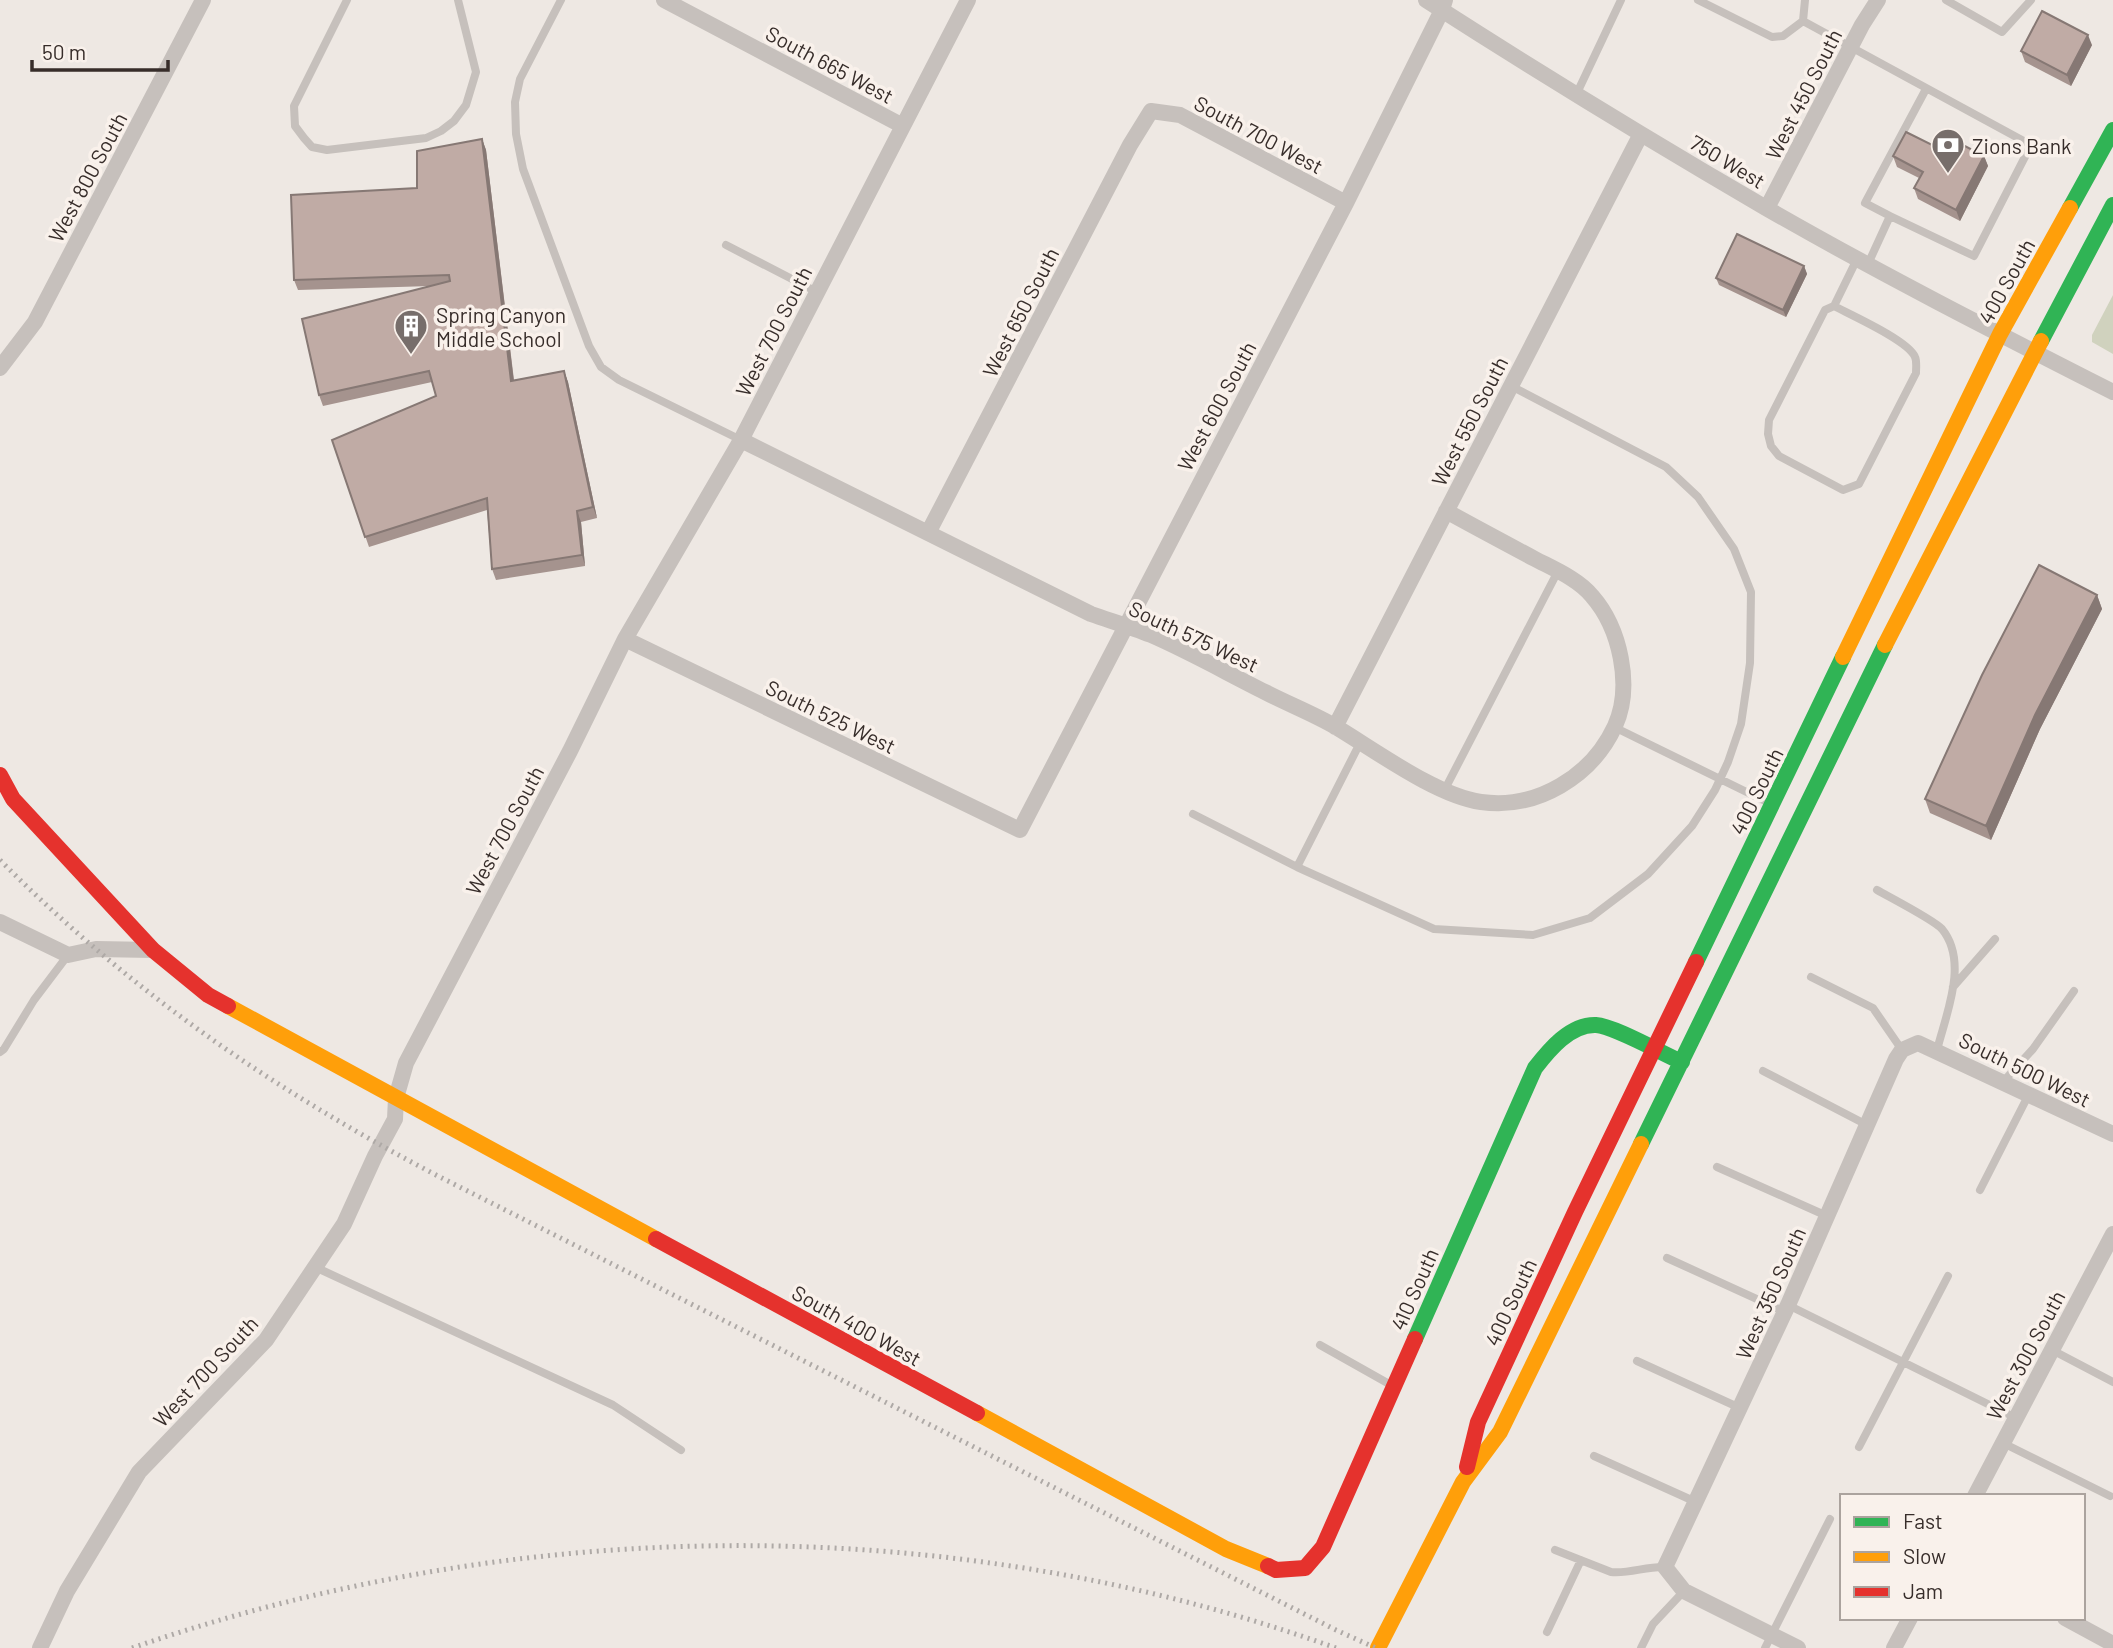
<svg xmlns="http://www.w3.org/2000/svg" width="2113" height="1648" viewBox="0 0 2113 1648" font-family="Barlow,sans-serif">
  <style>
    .green { fill: #d0d2be }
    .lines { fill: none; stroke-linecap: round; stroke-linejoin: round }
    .lane { stroke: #c6c0bc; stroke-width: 8 }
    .street { stroke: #c6c0bc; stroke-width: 16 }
    .fast { stroke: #30b455; stroke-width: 16 }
    .slow { stroke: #ff9f0a; stroke-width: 16 }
    .jam { stroke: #e5322d; stroke-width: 16 }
    .rail { stroke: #aea9a6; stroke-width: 5; stroke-dasharray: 2 5; stroke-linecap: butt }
    .wall { fill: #a5938e }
    .shaded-wall { fill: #867874 }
    .building { fill: #c0aba5; stroke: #867874; stroke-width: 2 }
    .labels { text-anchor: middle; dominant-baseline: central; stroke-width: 7; stroke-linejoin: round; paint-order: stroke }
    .street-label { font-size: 21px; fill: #372d2a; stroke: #f9f1eb }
    .poi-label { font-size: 21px; fill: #372d2a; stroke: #f9f1eb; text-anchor: start }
  </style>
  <rect width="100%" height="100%" fill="#eee8e3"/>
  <!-- green -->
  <path class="green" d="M 2113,295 L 2113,354 L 2092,342 L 2092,335 Z"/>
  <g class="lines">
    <!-- lane -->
    <path class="lane" d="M 347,0 L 294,106 L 295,126 L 304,138 L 312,147 L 327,150 L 426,138 L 441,131 L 454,121 L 466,105 L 476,72 L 458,0
      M 561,0 L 520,79 L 515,102 L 516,134 L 523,169 L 589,346 L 601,367 L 619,380 L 741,440
      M 1698,0 L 1772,37 L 1783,36 L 1803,21 L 2031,145 L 1974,256 L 1890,216 L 1868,264
      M 1946,0 L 2002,32 L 2031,0
      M 1803,21 L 1805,0
      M 1577,93 L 1621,0
      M 1890,216 L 1865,203 L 1926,89
      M 726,245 L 817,292
      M 1834,306 C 1851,315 1909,341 1915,357 C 1917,361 1916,368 1916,373 L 1859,484 L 1843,490 L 1779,456 L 1771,446 L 1768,434 L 1769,420 L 1825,310 L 1834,306 L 1857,259
      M 1614,727 L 1769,803
      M 1360,743 L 1297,867 L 1434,929 L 1533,935 L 1590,918 L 1648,874 L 1692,826 L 1715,790 L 1728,762 L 1741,724 L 1750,663 L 1751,592 L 1734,549 L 1698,497 L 1666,467 L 1511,386
      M 1444,791 L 1558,571
      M 1193,814 L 1297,867
      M 1877,890 C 1891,898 1934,920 1942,929 C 1969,962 1946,1014 1937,1050
      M 1811,977 L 1873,1008 L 1902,1050
      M 1953,987 L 1995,939
      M 0,1052 L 4,1049 L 34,1000 L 68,955
      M 1763,1071 L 1867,1125
      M 2003,1082 L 2033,1049 L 2074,991
      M 1717,1167 L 1827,1216
      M 1980,1190 L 2029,1094
      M 1667,1258 L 1785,1312
      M 315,1267 L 613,1405 L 681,1450
      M 1788,1305 L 2016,1418
      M 1320,1345 L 1391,1385
      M 2052,1350 L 2113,1382
      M 1637,1361 L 1740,1408
      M 2003,1443 L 2110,1496
      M 1859,1447 L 1948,1276
      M 1594,1456 L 1696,1502
      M 1555,1550 L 1611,1572 C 1629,1574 1647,1566 1665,1567
      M 1547,1632 L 1581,1560
      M 1641,1648 L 1653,1624 L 1684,1591
      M 1765,1648 L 1830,1519"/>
    <!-- street -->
    <path class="street" d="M 664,0 L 903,126
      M 1426,0 C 1538,72 1651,141 1766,208 C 1879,273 1997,333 2113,392
      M 1767,208 L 1862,25 L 1878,0
      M 0,368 L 35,322 L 203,0
      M 741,440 L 1091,614 C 1111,621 1132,627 1151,635 C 1190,652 1227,673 1265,692 C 1288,704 1314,714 1336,727 C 1376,751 1437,796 1481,802 C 1537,810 1592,776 1615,726 C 1633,686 1620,628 1592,596 C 1578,579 1554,569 1535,559 C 1505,543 1475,527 1446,511
      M 928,533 L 1130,145 L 1151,111 L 1180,115 L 1346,203
      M 625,639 L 1020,830 L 1346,203 L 1442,10 L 1445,0
      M 1335,727 L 1641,134
      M 0,922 L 68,955 L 96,949 L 153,950
      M 1975,1496 L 2113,1234
      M 2065,1618 L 2113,1644
      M 40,1648 L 67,1591 L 139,1472 L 266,1340 L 344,1224 L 375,1156 L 395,1119 L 396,1098 L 406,1063 L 570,751 L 625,639 L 741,440 L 968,0
      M 1798,1648 L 1684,1591 L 1665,1567 L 1788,1305 L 1896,1059 L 1902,1050 L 1918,1043 L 2113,1134
      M 1894,1648 L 1910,1618"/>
    <!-- fast -->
    <path class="fast" d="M 2070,208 L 2113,130
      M 2041,341 L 2113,205
      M 1696,962 L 1843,657
      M 1641,1144 L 1885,645
      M 1415,1339 L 1535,1068 C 1549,1050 1570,1024 1596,1025 C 1614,1026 1663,1054 1682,1062"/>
    <!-- slow -->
    <path class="slow" d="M 1885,645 L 2041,341
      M 1843,657 L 2000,334 L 2070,208
      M 228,1006 L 656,1239
      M 977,1413 L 1226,1549 L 1268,1566
      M 1378,1648 L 1463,1482 L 1500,1432 L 1641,1144"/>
    <!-- jam -->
    <path class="jam" d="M 0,775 L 13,799 L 153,950 L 208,995 L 228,1006
      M 656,1239 L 977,1413
      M 1467,1467 L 1478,1422 L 1575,1212 L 1696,962
      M 1268,1566 L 1276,1570 L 1305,1568 L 1323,1547 L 1415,1339"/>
    <!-- rail -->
    <path class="rail" d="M 0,860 C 131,992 272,1089 436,1175 L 1336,1630 L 1376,1648
      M 132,1648 C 520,1514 949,1509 1336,1648"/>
  </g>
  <!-- wall -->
  <path class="wall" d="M 2092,45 L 2071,86 L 2025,62 L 2021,51 Z
    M 482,139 L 486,150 L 514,380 L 564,371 L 568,382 L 597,518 L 581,522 L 585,566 L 496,580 L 492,569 L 487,510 L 369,547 L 332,440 L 436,396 L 432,382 L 323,406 L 319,395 L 431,286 L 298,290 L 294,280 Z
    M 1938,148 L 1984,156 L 1988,166 L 1960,221 L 1918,199 L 1914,188 L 1919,178 L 1897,167 L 1893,156 Z
    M 1804,266 L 1807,274 L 1786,317 L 1719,285 L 1716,278 Z
    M 2097,595 L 2102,609 L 2040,729 L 1991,840 L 1930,813 L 1925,799 Z"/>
  <!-- shaded-wall -->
  <path class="shaded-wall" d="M 2088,35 L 2092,45 L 2071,86 L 2067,75 Z
    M 482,139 L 486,150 L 515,391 L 511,381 Z
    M 1984,156 L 1988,166 L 1960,221 L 1956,210 Z
    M 1804,266 L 1807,274 L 1786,317 L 1783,310 Z
    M 564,371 L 568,382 L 597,518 L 593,507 Z
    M 577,511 L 581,522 L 585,566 L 582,555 Z
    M 2097,595 L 2102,609 L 2040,729 L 1991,840 L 1986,826 L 2035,715 Z"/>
  <!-- building -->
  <path class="building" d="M 2042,11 L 2088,35 L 2067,75 L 2021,51 Z
    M 1906,132 L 1938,148 L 1944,135 L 1984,156 L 1956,210 L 1914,188 L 1923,172 L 1893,156 Z
    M 482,139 L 511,381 L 564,371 L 593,507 L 577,511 L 582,555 L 492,569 L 487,498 L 365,537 L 332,440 L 436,396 L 429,371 L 319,395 L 302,319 L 450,281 L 449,275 L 294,280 L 291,195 L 417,188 L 417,151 Z
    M 1737,234 L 1804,266 L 1783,310 L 1716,278 Z
    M 2039,565 L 2097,595 L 2035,715 L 1986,826 L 1925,799 L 1982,675 Z"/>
  <!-- icons -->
  <defs>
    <symbol id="bank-pin" viewBox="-11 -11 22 30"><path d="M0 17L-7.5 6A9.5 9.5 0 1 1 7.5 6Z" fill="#776e6b" stroke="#f9f1eb"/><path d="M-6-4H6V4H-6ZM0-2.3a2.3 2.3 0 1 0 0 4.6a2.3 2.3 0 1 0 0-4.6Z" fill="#fff"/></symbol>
    <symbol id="building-pin" viewBox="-11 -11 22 30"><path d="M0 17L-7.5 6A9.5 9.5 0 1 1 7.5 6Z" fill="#776e6b" stroke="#f9f1eb"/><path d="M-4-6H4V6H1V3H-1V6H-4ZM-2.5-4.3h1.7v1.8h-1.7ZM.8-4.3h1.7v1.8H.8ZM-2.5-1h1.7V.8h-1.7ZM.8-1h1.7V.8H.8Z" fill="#fff"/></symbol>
  </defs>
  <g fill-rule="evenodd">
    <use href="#bank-pin" x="1929" y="126" width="38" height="52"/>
    <use href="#building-pin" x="392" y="307" width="38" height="52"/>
  </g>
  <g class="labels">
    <!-- street labels -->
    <g class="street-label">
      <text transform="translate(830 64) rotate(28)">South 665 West</text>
      <text transform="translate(1803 94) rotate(-63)">West 450 South</text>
      <text transform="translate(1259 134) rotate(28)">South 700 West</text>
      <text transform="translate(1728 161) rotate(31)">750 West</text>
      <text transform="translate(87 177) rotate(-62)">West 800 South</text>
      <text transform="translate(2006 281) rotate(-61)">400 South</text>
      <text transform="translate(1020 312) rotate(-63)">West 650 South</text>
      <text transform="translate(773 331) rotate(-63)">West 700 South</text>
      <text transform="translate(1216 406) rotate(-62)">West 600 South</text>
      <text transform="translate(1469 421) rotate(-63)">West 550 South</text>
      <text transform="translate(1194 636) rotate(25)">South 575 West</text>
      <text transform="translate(831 716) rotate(26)">South 525 West</text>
      <text transform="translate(1756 791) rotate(-64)">400 South</text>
      <text transform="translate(504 830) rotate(-62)">West 700 South</text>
      <text transform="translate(2025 1069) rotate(26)">South 500 West</text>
      <text transform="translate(1414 1289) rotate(-66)">410 South</text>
      <text transform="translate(1770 1293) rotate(-66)">West 350 South</text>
      <text transform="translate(1510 1302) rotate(-65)">400 South</text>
      <text transform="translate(857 1325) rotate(29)">South 400 West</text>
      <text transform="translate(2025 1355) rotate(-62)">West 300 South</text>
      <text transform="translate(205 1371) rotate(-47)">West 700 South</text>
    </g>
    <!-- poi labels -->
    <g class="poi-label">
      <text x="1972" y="145">Zions Bank</text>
      <text x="436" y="314">Spring Canyon<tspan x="436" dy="24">Middle School</tspan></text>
    </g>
  </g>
  <!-- legend -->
  <rect x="1840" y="1494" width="245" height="126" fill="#f9f1eb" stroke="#aba39e" stroke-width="2"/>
  <rect x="1854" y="1517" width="35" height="10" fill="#30b455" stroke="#aba39e" stroke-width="2"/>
  <text x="1903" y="1529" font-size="21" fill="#372d2a">Fast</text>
  <rect x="1854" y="1552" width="35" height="10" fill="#ff9f0a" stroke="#aba39e" stroke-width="2"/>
  <text x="1903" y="1564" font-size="21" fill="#372d2a">Slow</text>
  <rect x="1854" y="1587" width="35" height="10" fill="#e5322d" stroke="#aba39e" stroke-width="2"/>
  <text x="1903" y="1599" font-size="21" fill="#372d2a">Jam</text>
  <!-- scale -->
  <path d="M32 60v10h136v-10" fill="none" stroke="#372d2a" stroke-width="3.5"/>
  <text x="42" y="60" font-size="21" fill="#372d2a" stroke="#f9f1eb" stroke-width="5" paint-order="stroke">50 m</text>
</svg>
